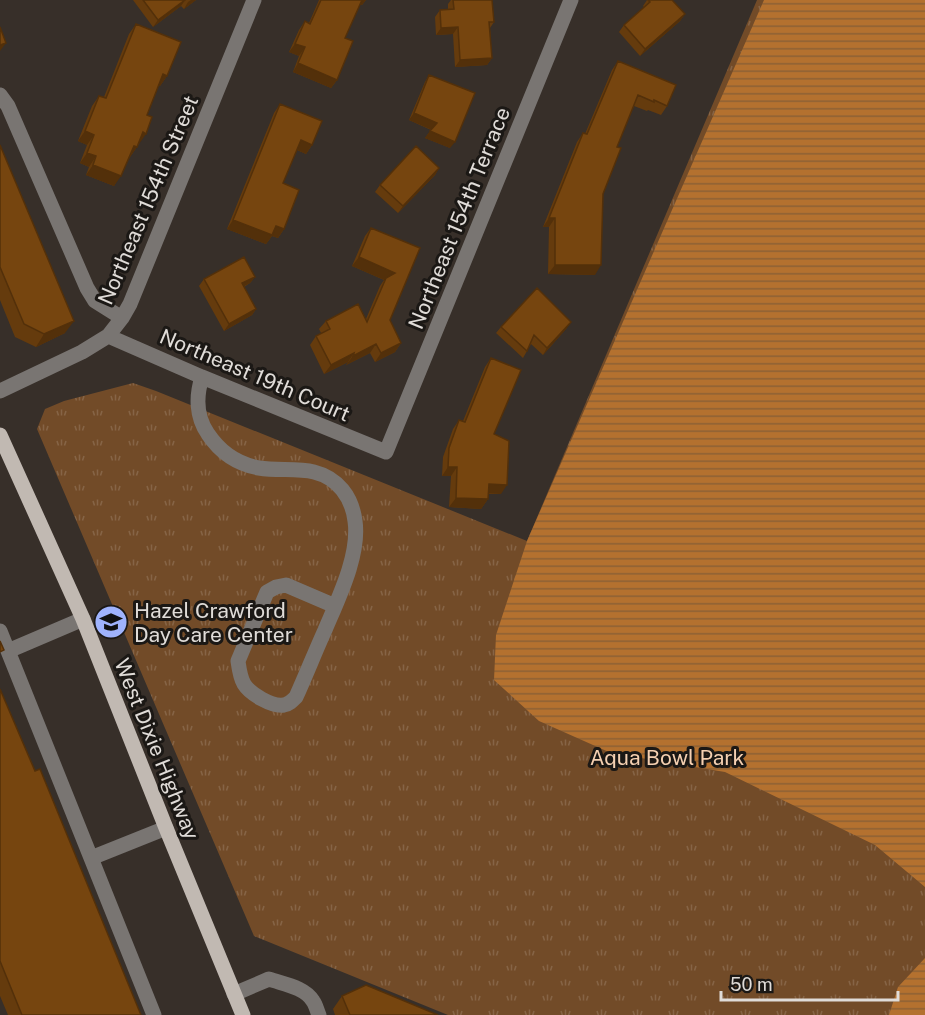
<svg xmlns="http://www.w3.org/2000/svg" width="925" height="1015" viewBox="0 0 925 1015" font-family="'Public Sans',sans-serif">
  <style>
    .grass { fill: url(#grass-tufts) }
    .water { fill: url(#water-rules) }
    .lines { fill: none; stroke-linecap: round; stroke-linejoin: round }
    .minor { stroke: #797572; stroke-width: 15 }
    .major { stroke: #c1b9b2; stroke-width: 15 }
    .wall { fill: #653b0d }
    .shaded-wall { fill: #53300a }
    .building { fill: #76450f; stroke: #53300a; stroke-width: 1.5 }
    .labels { text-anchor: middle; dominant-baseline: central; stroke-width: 6; stroke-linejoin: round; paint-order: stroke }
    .street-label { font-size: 21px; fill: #e0dcd8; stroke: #1b1815 }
    .poi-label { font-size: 21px; fill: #e0dcd8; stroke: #1b1815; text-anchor: start }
    .park-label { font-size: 21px; fill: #f5d0b1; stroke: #1b1815 }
  </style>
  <defs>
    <pattern id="grass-tufts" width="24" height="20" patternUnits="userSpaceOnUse" patternTransform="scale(1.5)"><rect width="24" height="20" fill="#724b28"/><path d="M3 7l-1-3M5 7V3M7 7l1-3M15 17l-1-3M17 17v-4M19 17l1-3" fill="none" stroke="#866446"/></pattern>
    <pattern id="water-rules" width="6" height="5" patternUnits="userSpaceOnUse" patternTransform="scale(1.5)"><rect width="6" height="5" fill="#b4712f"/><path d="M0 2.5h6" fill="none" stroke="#8c6135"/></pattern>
  </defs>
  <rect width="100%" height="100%" fill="#372f29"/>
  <!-- grass -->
  <path class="grass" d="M 757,0 L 925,0 L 925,1015 L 448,1015 L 254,936 L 37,429 L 45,409 L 64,401 L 133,383 L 156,391 L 527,541 Z"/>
  <!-- water -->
  <path class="water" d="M 764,0 L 925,0 L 925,887 L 875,845 L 725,772 L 611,753 L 539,721 L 494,680 L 496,635 L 527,541 Z
    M 925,958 L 925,1015 L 889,1015 L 898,987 Z"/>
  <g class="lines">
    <!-- minor -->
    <path class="minor" d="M 0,95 L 8,106 L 87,288 L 95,301 L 122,318
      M 108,336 L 202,377 L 386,452 L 571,0
      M 202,377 C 196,396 196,417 208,434 C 220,452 237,464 259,468 C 277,471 297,468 314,472 C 338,478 352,497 355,521 C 360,555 338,599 325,630 C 315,652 306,675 296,697 C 292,701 289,704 284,705 C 272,707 250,694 244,684 C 240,677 239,668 238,661 L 267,592 L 276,587 L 286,585 L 335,606
      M 0,391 L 82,352 L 108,336 L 122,318 L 130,304 L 254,0
      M 0,631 L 154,1015
      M 8,651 L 83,619
      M 91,858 L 166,828
      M 234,994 L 269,979 C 283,984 305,987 313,1001 C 316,1005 317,1011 319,1015"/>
    <!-- major -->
    <path class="major" d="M 0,435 L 83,619 L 166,828 L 243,1015"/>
  </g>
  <!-- wall -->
  <path class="wall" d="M 133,0 L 196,0 L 184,9 L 181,6 L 153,27 Z
    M 319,0 L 366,0 L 362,5 L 360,4 L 345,38 L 337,80 L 331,88 L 293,72 L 299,56 L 289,52 L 299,30 L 305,21 L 309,23 Z
    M 451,0 L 492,0 L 494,22 L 490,28 L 492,58 L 487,65 L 455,67 L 453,34 L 436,35 L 435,17 L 440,10 L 448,10 L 448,4 Z
    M 647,0 L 672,0 L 685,14 L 680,21 L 640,56 L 619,32 L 624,25 L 644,7 L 643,6 Z
    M 136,24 L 167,76 L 160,86 L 159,85 L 147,115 L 139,144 L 130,157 L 114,186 L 86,175 L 89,167 L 80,163 L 87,145 L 78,141 L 92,106 L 99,96 L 104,97 L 129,34 Z
    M 618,61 L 667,106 L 661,115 L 648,110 L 647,111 L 634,106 L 617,147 L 603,194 L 595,275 L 548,274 L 549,227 L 543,227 L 577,142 L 583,133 L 585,134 L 612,70 Z
    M 429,75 L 450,148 L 425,138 L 431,130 L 409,120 L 425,82 Z
    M 280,104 L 312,145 L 306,154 L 297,150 L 283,183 L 284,229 L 278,238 L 272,236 L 266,244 L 227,229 L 274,113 Z
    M 0,145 L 65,333 L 36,347 L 15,337 L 0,300 Z
    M 439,168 L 435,175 L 398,213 L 375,192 L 380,185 Z
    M 371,228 L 420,248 L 390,320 L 401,343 L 395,352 L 375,362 L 370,353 L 346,365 L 348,362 L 324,374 L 310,345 L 316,336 L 321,333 L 319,329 L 326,321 L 366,319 L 380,286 L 384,280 L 352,266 L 365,236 Z
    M 255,277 L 250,283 L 244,287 L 256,309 L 252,315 L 224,331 L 199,286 L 204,279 Z
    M 571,322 L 566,329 L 543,355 L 531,344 L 523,358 L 496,333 L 501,327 Z
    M 491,358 L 494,434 L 501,494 L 488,494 L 488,499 L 481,509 L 449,507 L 451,476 L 442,476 L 443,457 L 453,429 L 459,420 L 463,421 L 485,367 Z
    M 0,689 L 141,1015 L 8,1015 L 0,996 Z
    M 342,996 L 438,1015 L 335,1015 L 333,1009 Z"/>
  <!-- shaded-wall -->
  <path class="shaded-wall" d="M 185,0 L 181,6 L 153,27 L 158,20 Z
    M 191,0 L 196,0 L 184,9 L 188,2 Z
    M 361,0 L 366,0 L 362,5 L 358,4 Z
    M 685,14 L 680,21 L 640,56 L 645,49 Z
    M 458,27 L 453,34 L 436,35 L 441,28 Z
    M 6,43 L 0,51 L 0,45 Z
    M 295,44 L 305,47 L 299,56 L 289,52 Z
    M 492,58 L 487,65 L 455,67 L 460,60 Z
    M 298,63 L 337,80 L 331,88 L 293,72 Z
    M 163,74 L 167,76 L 160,86 L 156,85 Z
    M 414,113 L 437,123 L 432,130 L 409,120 Z
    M 85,131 L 94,135 L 87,145 L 78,141 Z
    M 430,131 L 455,142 L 450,148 L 425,138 Z
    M 143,132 L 146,134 L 139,144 L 136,143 Z
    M 301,140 L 312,145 L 306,154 L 295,149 Z
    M 134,146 L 137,147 L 130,157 Z
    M 87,153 L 96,156 L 89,167 L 80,163 Z
    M 93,165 L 121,176 L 114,186 L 86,175 Z
    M 439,168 L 435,175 L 398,213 L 403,206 Z
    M 549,218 L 555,218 L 549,227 L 543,227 Z
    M 233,220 L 276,226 L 284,229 L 278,238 L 272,236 L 266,244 L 227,229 Z
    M 359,257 L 395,273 L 389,282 L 352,266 Z
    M 555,265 L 601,265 L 595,275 L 548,274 Z
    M 255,277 L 250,283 L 237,290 L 242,283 Z
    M 256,309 L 252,315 L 224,331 L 229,324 Z
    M 74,321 L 65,333 L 36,347 L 44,334 Z
    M 571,322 L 566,329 L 543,355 L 547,348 Z
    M 401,343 L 395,352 L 375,362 L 381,353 Z
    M 376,344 L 370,353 L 346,365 L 353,356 Z
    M 354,353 L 348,362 L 324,374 L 331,365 Z
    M 448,467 L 457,467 L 451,476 L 442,476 Z
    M 489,484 L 507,485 L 501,494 L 482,493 Z
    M 456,498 L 488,499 L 481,509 L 449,507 Z"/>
  <!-- building -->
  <path class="building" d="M 143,0 L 185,0 L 158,20 Z
    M 321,0 L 362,0 L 345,38 L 353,41 L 337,80 L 298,63 L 305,47 L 295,44 L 305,21 L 310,24 Z
    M 453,0 L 492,0 L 494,22 L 489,22 L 492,58 L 460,60 L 458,27 L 441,28 L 440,10 L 454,9 Z
    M 648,0 L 672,0 L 685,14 L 645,49 L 624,25 L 650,2 Z
    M 136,24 L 181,42 L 167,76 L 163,74 L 147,115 L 152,117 L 146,134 L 143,132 L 137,147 L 134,146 L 121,176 L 93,165 L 96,156 L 87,153 L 94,135 L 85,131 L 99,96 L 106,98 Z
    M 0,27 L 6,43 L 0,45 Z
    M 618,61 L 676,85 L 667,106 L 654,100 L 654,102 L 638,95 L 617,147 L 621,148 L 603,194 L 601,265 L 555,265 L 555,218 L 549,218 L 583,133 L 587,134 Z
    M 429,75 L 475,93 L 455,142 L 430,131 L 437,123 L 414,113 Z
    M 280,104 L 322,121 L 312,145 L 301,140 L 283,183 L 299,190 L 284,229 L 276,226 L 272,235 L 233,220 Z
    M 0,145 L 74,321 L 44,334 L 24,324 L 0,267 Z
    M 416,146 L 439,168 L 403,206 L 380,185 Z
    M 371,228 L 420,248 L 390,320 L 401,343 L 381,353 L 376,344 L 353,356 L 354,353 L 331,365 L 316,336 L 330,329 L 326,321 L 358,304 L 367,322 L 386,278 L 395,273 L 359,257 Z
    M 244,257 L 255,277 L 242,283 L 256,309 L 229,324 L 204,279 Z
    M 537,288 L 571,322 L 547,348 L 534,335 L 527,351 L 501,327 Z
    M 491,358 L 521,370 L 494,434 L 509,441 L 507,485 L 489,484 L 488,499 L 456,498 L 457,467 L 448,467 L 449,448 L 459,420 L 465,422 Z
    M 0,641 L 4,650 L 0,652 Z
    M 0,689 L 35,771 L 40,769 L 141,1015 L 22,1015 L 0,961 Z
    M 366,985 L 438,1015 L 350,1015 L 342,996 Z"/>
  <!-- icons -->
  <defs>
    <symbol id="school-disc" viewBox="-11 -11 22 22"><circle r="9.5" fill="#9fb3fd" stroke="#1b1815"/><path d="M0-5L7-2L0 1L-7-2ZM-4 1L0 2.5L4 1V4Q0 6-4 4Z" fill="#111"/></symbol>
  </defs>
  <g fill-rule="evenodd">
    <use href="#school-disc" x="92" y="603" width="38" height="38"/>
  </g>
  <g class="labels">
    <!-- street labels -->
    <g class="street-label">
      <text transform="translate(148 200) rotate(-67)">Northeast 154th Street</text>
      <text transform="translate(459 218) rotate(-68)">Northeast 154th Terrace</text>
      <text transform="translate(255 375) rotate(23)">Northeast 19th Court</text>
      <text transform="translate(157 749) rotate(68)">West Dixie Highway</text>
    </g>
    <!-- poi labels -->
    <g class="poi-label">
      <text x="134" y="610">Hazel Crawford<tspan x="134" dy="24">Day Care Center</tspan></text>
    </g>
    <!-- park labels -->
    <g class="park-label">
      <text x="667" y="757">Aqua Bowl Park</text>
    </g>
  </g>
  <!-- scale -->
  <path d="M721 991v9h177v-9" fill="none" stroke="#e0dcd8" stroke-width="3"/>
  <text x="730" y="991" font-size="18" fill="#e0dcd8" stroke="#1b1815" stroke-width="4.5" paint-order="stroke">50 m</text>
</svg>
